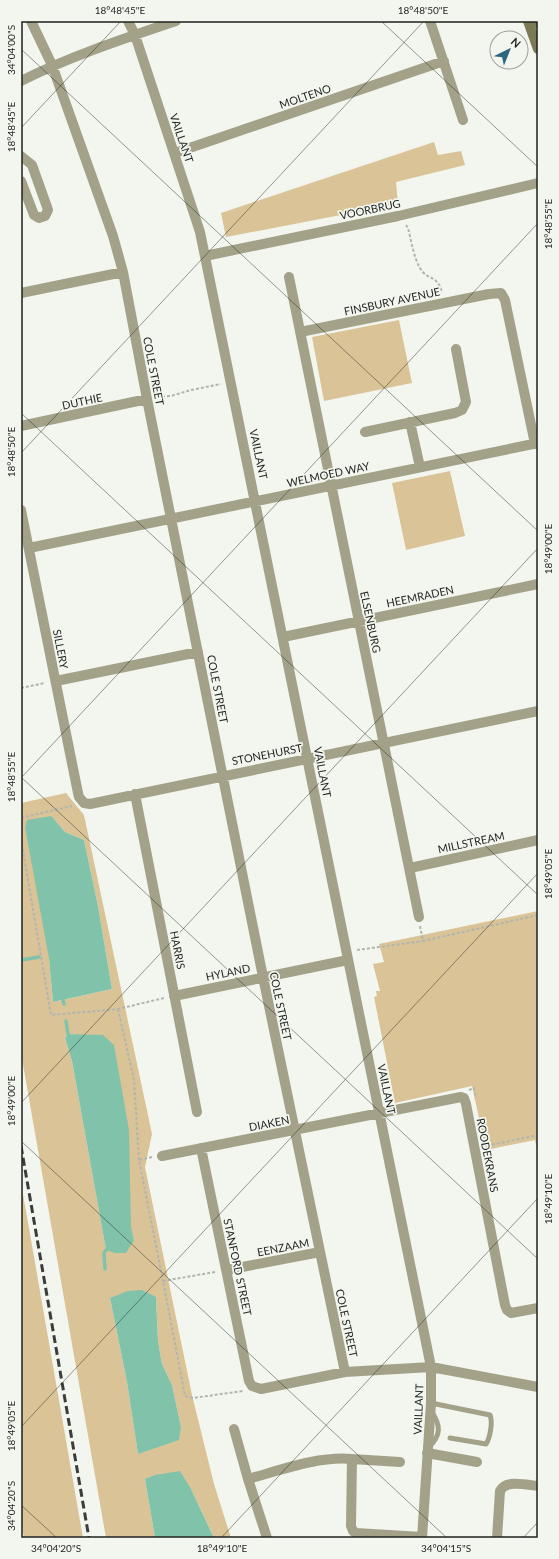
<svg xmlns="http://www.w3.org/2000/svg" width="559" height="1559" viewBox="0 0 559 1559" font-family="Lato,sans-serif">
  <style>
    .green { fill: #dac497; fill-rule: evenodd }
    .water { fill: #81c3aa }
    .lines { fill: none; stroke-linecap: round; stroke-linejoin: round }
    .stream { stroke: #81c3aa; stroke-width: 3.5 }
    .path { stroke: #b2b5af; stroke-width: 2; stroke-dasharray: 3 2; stroke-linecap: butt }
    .lane { stroke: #a3a289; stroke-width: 5 }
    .street { stroke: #a3a289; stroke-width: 10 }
    .secondary { stroke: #7c7a55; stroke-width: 10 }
    .rail { stroke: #3b3d3a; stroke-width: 3; stroke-dasharray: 8 4; stroke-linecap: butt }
    .ticks { fill: none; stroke: #1f211e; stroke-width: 1; stroke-opacity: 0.45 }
    .labels { text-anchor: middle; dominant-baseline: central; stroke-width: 3.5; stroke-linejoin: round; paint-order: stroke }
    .street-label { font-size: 11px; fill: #1f211e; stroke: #f2f6ee }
    .neatline { fill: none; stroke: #1f211e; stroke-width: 1.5 }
    .ticks-label { font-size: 10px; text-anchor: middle; fill: #1f211e }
  </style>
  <rect width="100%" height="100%" fill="#f2f6ee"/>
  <!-- green -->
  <path class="green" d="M 434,142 L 438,155 L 461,151 L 465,165 L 396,182 L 398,204 L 226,237 L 221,213 Z
    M 399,320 L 412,383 L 324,401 L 312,337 Z
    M 450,471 L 465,536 L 406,550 L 392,483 Z
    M 66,793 L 84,815 L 152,1134 L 145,1167 L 192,1395 L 214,1484 L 231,1538 L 214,1538 L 191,1489 L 145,1479 L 155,1538 L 106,1538 L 21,1053 L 21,803 ZM 50,816 L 65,832 L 84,840 L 98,906 L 112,989 L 53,1002 L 49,959 ZM 68,1034 L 75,1034 L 134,1240 L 106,1250 L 72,1061 L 65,1038 ZM 156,1297 L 158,1341 L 162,1364 L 172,1385 L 181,1427 L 138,1454 L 127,1382 L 110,1298 Z
    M 538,911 L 538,1153 L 535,1140 L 486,1150 L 472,1086 L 395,1103 L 374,997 L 377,996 L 376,991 L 380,991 L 373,964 L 384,962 L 379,944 Z
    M 21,1184 L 26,1211 L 83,1538 L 24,1538 L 21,1521 Z"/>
  <!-- water -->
  <path class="water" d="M 51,816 L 65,832 L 84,840 L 98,906 L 112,989 L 53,1002 L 49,959 L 25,827 L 27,820 Z
    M 68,1034 L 103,1035 L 114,1045 L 129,1130 L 131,1227 L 134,1240 L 126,1253 L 115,1253 L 106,1250 L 72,1061 L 65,1038 Z
    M 142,1290 L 156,1297 L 158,1341 L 162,1364 L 172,1385 L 181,1427 L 179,1440 L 138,1454 L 127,1382 L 110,1298 L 128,1291 Z
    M 180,1471 L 191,1489 L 214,1538 L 155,1538 L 145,1479 L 155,1475 Z"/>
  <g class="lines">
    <!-- stream -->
    <path class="stream" d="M 21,960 L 39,957
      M 62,995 L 64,1004
      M 66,1021 L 68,1034
      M 105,1269 L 104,1253 L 106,1250"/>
    <!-- path -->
    <path class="path" d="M 406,225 L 408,228 C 411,240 414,258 420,268 C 427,281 438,274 442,293
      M 157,397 L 171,396 L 191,390 L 221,384
      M 21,688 L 45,683
      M 21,818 L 72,806
      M 21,839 L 51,1015 L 118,1009 L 164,998
      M 420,926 L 423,941 L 538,915
      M 357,950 L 423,941
      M 118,1009 L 134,1080 L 139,1160
      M 469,1090 L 474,1088 L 476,1098
      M 485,1139 L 487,1143 L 491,1145 L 538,1135
      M 152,1157 L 139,1160 L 163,1281
      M 215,1272 L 163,1281 L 185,1396 L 193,1398 L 243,1391"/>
    <!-- lane -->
    <path class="lane" d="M 431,1403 L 490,1415 C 493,1422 490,1438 486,1444 L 450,1438
      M 429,1447 C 441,1435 441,1426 432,1412"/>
    <!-- street -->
    <path class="street" d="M 31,21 L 52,65 L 113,236 L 123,272 L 147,399 L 263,977 L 345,1372
      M 128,21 L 135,35 L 200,232 L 431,1367 L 431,1403 L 422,1538
      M 430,21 L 463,120
      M 21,81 C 71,56 123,39 176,21
      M 175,153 L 444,61
      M 21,156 L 32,165 L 47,207 L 48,210 L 45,216 L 39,218 L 34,215 L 21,181
      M 205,256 L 398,216 L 538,183
      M 289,277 L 419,917
      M 21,293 L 123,272
      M 300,332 L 489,294 L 501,293 L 505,300 L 535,444
      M 410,422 L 420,467
      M 21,426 L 147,399
      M 365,432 L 455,413 L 462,410 L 466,402 L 456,349
      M 21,510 L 78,793 L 79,797 L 84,803 L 90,804 L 538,711
      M 29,548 L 538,443
      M 283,637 L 538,584
      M 56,681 L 198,652
      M 135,794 L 197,1112
      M 410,868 L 538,840
      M 174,996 L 348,960
      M 201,1148 L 249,1381 L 252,1386 L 261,1389 L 345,1372 L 431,1367 L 538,1387
      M 162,1156 L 461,1097 L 464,1098 L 466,1104 L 505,1305 L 507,1310 L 511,1313 L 538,1308
      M 227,1270 L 320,1252
      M 234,1429 L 248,1479
      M 427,1453 L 477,1462
      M 352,1459 L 400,1462
      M 267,1538 L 248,1479 C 281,1470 318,1456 352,1459 L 351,1526 L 353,1531 L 356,1533 L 422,1537
      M 497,1538 L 500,1491 C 506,1479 527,1485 538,1486"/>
    <!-- secondary -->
    <path class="secondary" d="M 528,21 L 538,49
      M 537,21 L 538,23"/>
    <!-- rail -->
    <path class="rail" d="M 21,1146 L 89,1538"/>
  </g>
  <!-- ticks -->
  <path class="ticks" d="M 381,21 L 538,167M 21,49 L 538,531M 21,128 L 121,21M 21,413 L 538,895M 21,453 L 424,21M 21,777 L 538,1259M 21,778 L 538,223M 21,1103 L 538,548M 21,1141 L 447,1538M 21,1427 L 538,873M 21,1505 L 57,1538M 221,1538 L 538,1198M 523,1538 L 538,1522"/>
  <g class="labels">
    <!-- street labels -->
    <g class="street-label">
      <text transform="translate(305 96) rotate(-19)">MOLTENO</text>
      <text transform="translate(182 138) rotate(71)">VAILLANT</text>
      <text transform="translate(370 209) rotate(-12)">VOORBRUG</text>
      <text transform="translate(392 301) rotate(-12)">FINSBURY AVENUE</text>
      <text transform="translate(154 371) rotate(79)">COLE STREET</text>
      <text transform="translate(82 401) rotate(-12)">DUTHIE</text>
      <text transform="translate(259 454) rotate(78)">VAILLANT</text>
      <text transform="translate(328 474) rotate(-12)">WELMOED WAY</text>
      <text transform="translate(420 596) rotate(-12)">HEEMRADEN</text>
      <text transform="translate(371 622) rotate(78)">ELSENBURG</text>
      <text transform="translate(61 649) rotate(79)">SILLERY</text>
      <text transform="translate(218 689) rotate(79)">COLE STREET</text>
      <text transform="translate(267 754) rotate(-11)">STONEHURST</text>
      <text transform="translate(323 772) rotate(79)">VAILLANT</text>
      <text transform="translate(471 842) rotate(-12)">MILLSTREAM</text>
      <text transform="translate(178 950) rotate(79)">HARRIS</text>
      <text transform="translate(228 972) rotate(-12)">HYLAND</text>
      <text transform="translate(281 1006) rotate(78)">COLE STREET</text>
      <text transform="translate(387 1089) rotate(78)">VAILLANT</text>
      <text transform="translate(269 1123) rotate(-11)">DIAKEN</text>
      <text transform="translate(488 1155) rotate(79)">ROODEKRANS</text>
      <text transform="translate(283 1247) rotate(-11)">EENZAAM</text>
      <text transform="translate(238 1267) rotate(78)">STANFORD STREET</text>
      <text transform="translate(347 1323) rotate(78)">COLE STREET</text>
      <text transform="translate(418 1409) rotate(-88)">VAILLANT</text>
    </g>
  </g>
  <!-- border -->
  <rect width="559" height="1559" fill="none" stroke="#f2f6ee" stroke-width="44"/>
  <!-- north arrow -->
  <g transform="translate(509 50) rotate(43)"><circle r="19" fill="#f2f6ee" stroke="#9ea19b"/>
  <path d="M0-3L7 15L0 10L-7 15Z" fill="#2c657f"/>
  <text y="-6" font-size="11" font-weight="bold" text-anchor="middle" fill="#1f211e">N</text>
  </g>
  <rect x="22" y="22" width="515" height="1515" class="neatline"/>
  <g class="ticks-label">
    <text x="120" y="14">18°48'45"E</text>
    <text x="423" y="14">18°48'50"E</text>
    <text transform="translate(11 50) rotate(-90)" y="4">34°04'00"S</text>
    <text transform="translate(11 127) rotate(-90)" y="4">18°48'45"E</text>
    <text transform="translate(548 224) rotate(-90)" y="4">18°48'55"E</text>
    <text transform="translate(11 452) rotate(-90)" y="4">18°48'50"E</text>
    <text transform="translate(548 549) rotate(-90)" y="4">18°49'00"E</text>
    <text transform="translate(11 777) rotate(-90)" y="4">18°48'55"E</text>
    <text transform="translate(548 874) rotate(-90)" y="4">18°49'05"E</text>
    <text transform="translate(11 1101) rotate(-90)" y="4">18°49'00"E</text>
    <text transform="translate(548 1199) rotate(-90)" y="4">18°49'10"E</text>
    <text transform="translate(11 1426) rotate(-90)" y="4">18°49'05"E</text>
    <text transform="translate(11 1506) rotate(-90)" y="4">34°04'20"S</text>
    <text x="56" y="1552">34°04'20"S</text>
    <text x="222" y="1552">18°49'10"E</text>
    <text x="446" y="1552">34°04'15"S</text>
  </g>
</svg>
